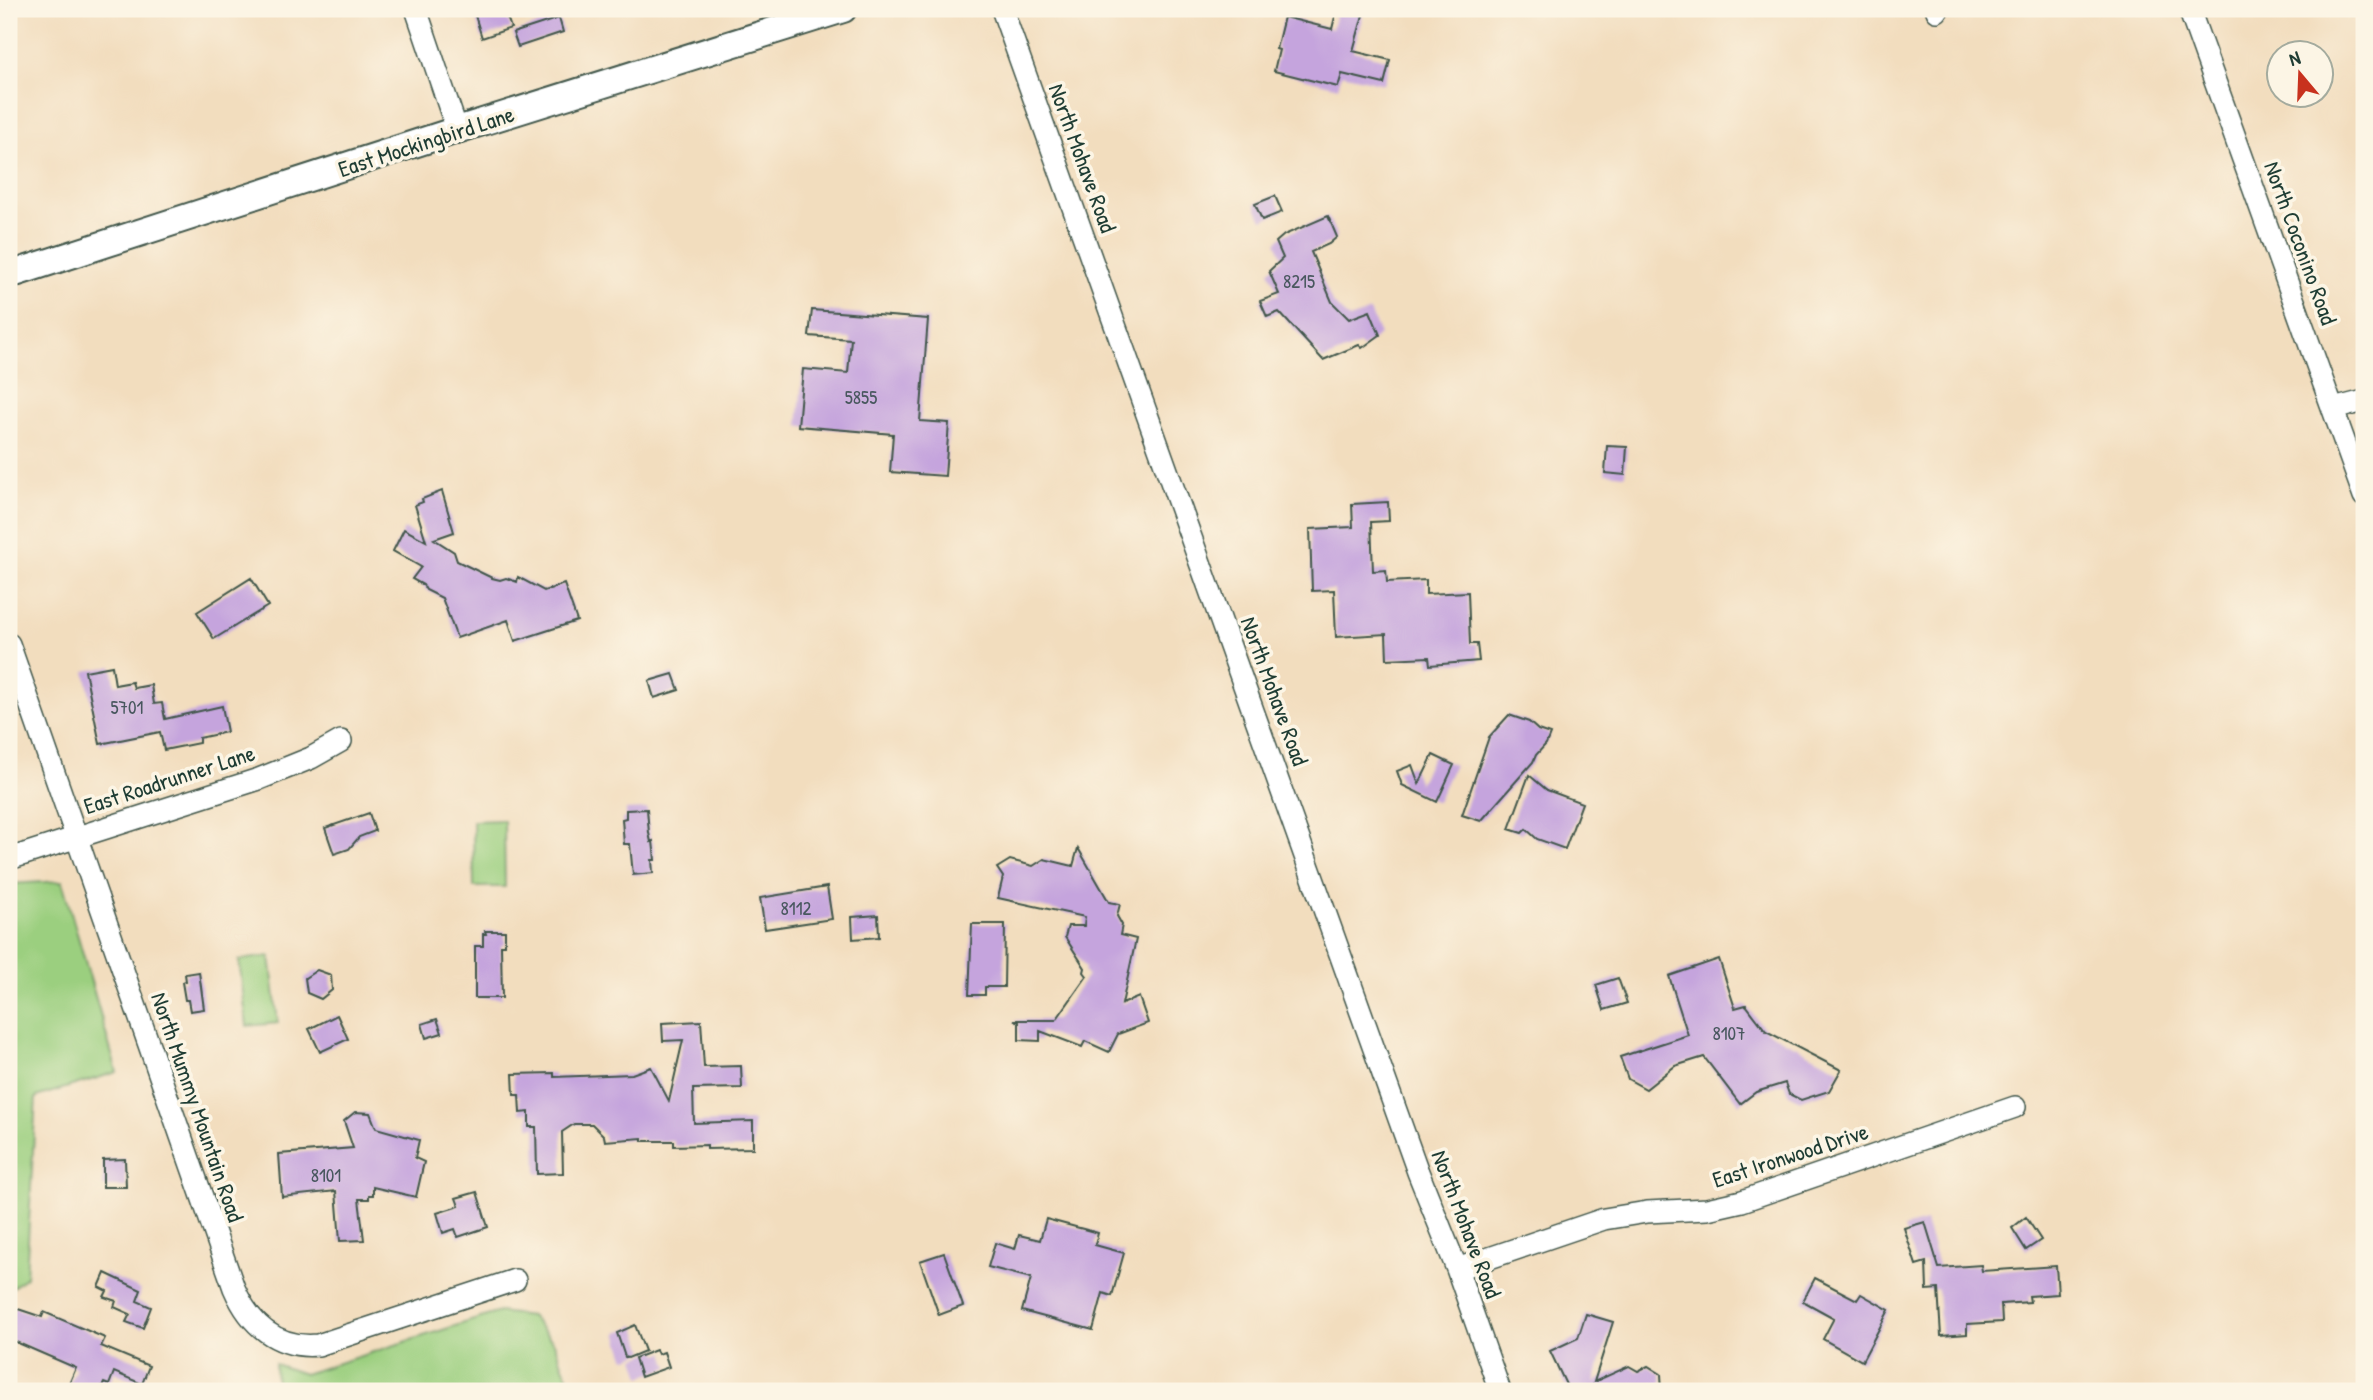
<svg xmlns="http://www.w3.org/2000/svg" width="2373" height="1400" viewBox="0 0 2373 1400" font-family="'Patrick Hand',sans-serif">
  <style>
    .green { fill: #9bcf7f; stroke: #5d865a; stroke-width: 2 }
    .building { fill: #c5a4dd }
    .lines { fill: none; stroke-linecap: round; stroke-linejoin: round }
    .minor-casing { stroke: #3f5549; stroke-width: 24 }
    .tertiary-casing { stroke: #3f5549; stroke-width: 30 }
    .minor { stroke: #fff; stroke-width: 21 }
    .tertiary { stroke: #fff; stroke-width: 26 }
    .labels { text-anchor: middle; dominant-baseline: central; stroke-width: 7; stroke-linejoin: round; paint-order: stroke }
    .number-label { font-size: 19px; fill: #48575e }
    .street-label { font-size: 23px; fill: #1f3d34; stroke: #fcf5e5 }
  </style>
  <rect width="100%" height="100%" fill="#fcf5e5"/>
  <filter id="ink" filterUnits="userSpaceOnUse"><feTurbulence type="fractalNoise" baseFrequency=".0143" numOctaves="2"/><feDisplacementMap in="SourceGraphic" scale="14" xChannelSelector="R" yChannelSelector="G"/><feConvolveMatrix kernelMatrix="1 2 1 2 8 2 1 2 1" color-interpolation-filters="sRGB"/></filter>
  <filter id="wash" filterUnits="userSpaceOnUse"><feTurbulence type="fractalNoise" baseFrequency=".00686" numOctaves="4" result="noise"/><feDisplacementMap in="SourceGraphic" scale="28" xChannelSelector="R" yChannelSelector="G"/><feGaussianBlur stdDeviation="1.57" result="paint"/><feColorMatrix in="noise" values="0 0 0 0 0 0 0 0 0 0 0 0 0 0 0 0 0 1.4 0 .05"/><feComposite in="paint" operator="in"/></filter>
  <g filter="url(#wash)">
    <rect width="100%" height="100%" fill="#f2ddbe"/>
    <!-- green -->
    <path class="green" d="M 504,820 L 505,887 L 474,887 L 473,821 Z
      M 62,881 L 117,1072 L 36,1097 L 26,1277 L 9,1290 L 9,884 Z
      M 270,956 L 278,1023 L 247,1026 L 239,960 Z
      M 499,1312 L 531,1316 L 554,1343 L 573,1391 L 276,1391 L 275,1364 L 304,1374 Z"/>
    <g id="blocks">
      <!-- building -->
      <path class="building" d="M 473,9 L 504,9 L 511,28 L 482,38 Z
        M 1337,9 L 1363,15 L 1353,51 L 1390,60 L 1384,84 L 1342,74 L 1338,87 L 1274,71 L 1279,50 L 1276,49 L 1284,17 L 1332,29 Z
        M 559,18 L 563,32 L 518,47 L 513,33 Z
        M 1275,196 L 1282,212 L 1262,220 L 1255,204 Z
        M 1328,216 L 1337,237 L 1329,244 L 1311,252 L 1332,302 L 1349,319 L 1370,311 L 1380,335 L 1362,348 L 1359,345 L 1323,360 L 1279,312 L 1267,317 L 1260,301 L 1279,294 L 1269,271 L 1283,258 L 1276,242 L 1284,235 Z
        M 812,310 L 928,319 L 920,421 L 949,423 L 945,476 L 890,472 L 893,434 L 798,426 L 803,369 L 848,373 L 851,339 L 809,336 Z
        M 1607,446 L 1627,447 L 1625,475 L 1605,473 Z
        M 442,491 L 454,532 L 434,539 L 454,552 L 457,561 L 492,578 L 500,580 L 506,578 L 517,582 L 518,577 L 544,591 L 564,584 L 577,621 L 515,641 L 508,620 L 457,638 L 442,598 L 426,590 L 423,585 L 412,579 L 421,567 L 393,551 L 404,529 L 426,541 L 415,505 L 423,502 L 422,499 Z
        M 1388,502 L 1389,521 L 1371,522 L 1373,571 L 1386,570 L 1387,582 L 1426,580 L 1426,594 L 1468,592 L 1470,644 L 1477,644 L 1479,661 L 1430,665 L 1429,657 L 1387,659 L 1386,634 L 1336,637 L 1334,590 L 1312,591 L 1310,529 L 1353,527 L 1352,504 Z
        M 251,578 L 268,606 L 214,639 L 197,612 Z
        M 112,666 L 115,685 L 132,682 L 134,688 L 151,685 L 154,704 L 162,703 L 165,719 L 222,706 L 227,732 L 199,738 L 199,743 L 164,750 L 160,732 L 100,744 L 85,671 Z
        M 673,674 L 679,690 L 654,698 L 649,681 Z
        M 1509,715 L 1529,722 L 1538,730 L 1550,734 L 1546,744 L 1536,755 L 1533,762 L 1481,821 L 1462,815 L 1489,737 Z
        M 1433,755 L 1454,765 L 1437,802 L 1402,785 L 1397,771 L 1412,765 L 1419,784 Z
        M 1529,775 L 1547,790 L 1582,803 L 1565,849 L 1537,839 L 1526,829 L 1522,833 L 1509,829 Z
        M 647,809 L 649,833 L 651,842 L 653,841 L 655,860 L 652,860 L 653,873 L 633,875 L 630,844 L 624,844 L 622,819 L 626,818 L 626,810 Z
        M 369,813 L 375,831 L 359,837 L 349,849 L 334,854 L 325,828 Z
        M 1078,848 L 1109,902 L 1120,904 L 1117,916 L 1122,925 L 1120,935 L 1136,939 L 1122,1004 L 1139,997 L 1148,1023 L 1118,1034 L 1109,1052 L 1085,1041 L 1082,1047 L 1040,1031 L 1040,1041 L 1019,1040 L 1019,1022 L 1014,1020 L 1056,1020 L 1087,976 L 1084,972 L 1085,968 L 1065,937 L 1068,926 L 1084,926 L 1085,917 L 998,898 L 1003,877 L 997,868 L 1010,860 L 1033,866 L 1044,859 L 1073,866 Z
        M 827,887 L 832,919 L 765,929 L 760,898 Z
        M 878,915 L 879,937 L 853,939 L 852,917 Z
        M 972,924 L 1005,924 L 1004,987 L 985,987 L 985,995 L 969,995 Z
        M 485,931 L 505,931 L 505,945 L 501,945 L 502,998 L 475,998 L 475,946 L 483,946 L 483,934 L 486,934 Z
        M 1719,959 L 1735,1008 L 1746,1005 L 1766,1031 L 1841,1070 L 1829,1091 L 1801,1100 L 1789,1094 L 1785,1083 L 1756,1092 L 1740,1104 L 1704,1057 L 1675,1066 L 1646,1089 L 1628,1079 L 1620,1057 L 1688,1035 L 1669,976 Z
        M 317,970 L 331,975 L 332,990 L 321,999 L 307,993 L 305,978 Z
        M 199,972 L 204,1009 L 190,1011 L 188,1000 L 185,1000 L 182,982 L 186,981 L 185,974 Z
        M 1618,978 L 1627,1003 L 1604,1010 L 1596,985 Z
        M 337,1015 L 348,1039 L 320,1052 L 309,1029 Z
        M 437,1019 L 442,1033 L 426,1038 L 422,1024 Z
        M 701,1021 L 704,1067 L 741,1066 L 742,1088 L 693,1089 L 694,1123 L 753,1121 L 753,1148 L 707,1149 L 707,1145 L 674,1146 L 674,1141 L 642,1141 L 642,1138 L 605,1141 L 604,1136 L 592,1124 L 574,1124 L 562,1132 L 563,1173 L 537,1174 L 536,1127 L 529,1127 L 529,1112 L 520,1113 L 519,1095 L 514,1095 L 513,1074 L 554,1073 L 554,1077 L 632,1074 L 651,1067 L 669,1101 L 683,1040 L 663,1041 L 662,1023 Z
        M 355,1112 L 370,1113 L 376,1128 L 419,1140 L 415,1158 L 424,1162 L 416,1197 L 373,1187 L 373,1195 L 369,1195 L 369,1199 L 359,1199 L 364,1240 L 340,1241 L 336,1191 L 282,1197 L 279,1154 L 353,1148 L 344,1121 Z
        M 125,1159 L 126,1187 L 103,1187 L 103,1160 Z
        M 477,1192 L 488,1227 L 458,1237 L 455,1229 L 443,1233 L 437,1213 L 459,1206 L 456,1198 Z
        M 2026,1217 L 2041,1240 L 2026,1250 L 2012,1228 Z
        M 1046,1219 L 1098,1233 L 1095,1245 L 1124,1253 L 1112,1296 L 1103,1293 L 1093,1330 L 1022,1311 L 1031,1278 L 988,1267 L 995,1243 L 1015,1249 L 1019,1235 L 1040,1240 Z
        M 1925,1222 L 1939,1268 L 1981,1265 L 1982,1271 L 2056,1266 L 2058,1294 L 2029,1296 L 2030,1302 L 2001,1304 L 2002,1322 L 1967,1324 L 1967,1334 L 1941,1336 L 1938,1289 L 1927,1290 L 1926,1262 L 1916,1265 L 1904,1228 Z
        M 944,1253 L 963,1306 L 939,1315 L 920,1261 Z
        M 105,1273 L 141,1290 L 137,1301 L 151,1307 L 143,1328 L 126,1322 L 130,1314 L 114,1307 L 116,1301 L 104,1297 L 107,1291 L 99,1287 Z
        M 1815,1278 L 1857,1300 L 1861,1294 L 1889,1310 L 1862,1361 L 1823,1339 L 1834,1318 L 1803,1301 Z
        M 9,1306 L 42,1317 L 44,1312 L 105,1338 L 101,1346 L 149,1366 L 142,1384 L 114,1372 L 109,1385 L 104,1383 L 100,1391 L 66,1391 L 76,1368 L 9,1339 Z
        M 1586,1314 L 1613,1322 L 1594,1382 L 1629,1366 L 1638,1371 L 1648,1366 L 1661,1374 L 1662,1391 L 1569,1391 L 1550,1351 L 1578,1338 Z
        M 635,1325 L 645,1351 L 628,1358 L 625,1357 L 617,1333 Z
        M 656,1350 L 658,1354 L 664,1352 L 669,1367 L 641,1377 L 635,1358 Z"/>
    </g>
  </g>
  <g filter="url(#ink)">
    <use href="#blocks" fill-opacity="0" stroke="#3f5549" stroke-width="2"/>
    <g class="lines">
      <defs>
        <path id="minor" d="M 416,9 L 457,130
          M 1002,9 L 1418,1172 L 1457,1269 L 1500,1391
          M 2189,9 L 2364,496
          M 1937,11 L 1938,9
          M 2333,409 L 2364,401
          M 9,644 L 234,1288 C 250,1325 277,1349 318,1345 L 515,1280
          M 9,859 L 259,779 L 311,758 L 341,741
          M 1457,1269 L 1604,1219 L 1647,1212 L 1707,1209 L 1742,1201 L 2015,1107"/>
        <path id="tertiary" d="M 9,275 L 457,130 L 843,9"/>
      </defs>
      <!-- minor casing -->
      <use href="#minor" class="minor-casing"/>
      <!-- tertiary casing -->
      <use href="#tertiary" class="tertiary-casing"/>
      <!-- minor -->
      <use href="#minor" class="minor"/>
      <!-- tertiary -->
      <use href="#tertiary" class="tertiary"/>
    </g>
  </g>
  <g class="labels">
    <!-- number labels -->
    <g class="number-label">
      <text x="1299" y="281">8215</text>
      <text x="861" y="397">5855</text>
      <text x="127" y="707">5701</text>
      <text x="796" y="908">8112</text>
      <text x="1729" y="1033">8107</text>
      <text x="326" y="1175">8101</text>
    </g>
    <!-- street labels -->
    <g class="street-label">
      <text transform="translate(426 141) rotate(-18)">East Mockingbird Lane</text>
      <text transform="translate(1083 158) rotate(70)">North Mohave Road</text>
      <text transform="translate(2301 243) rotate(70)">North Coconino Road</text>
      <text transform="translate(1275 691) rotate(70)">North Mohave Road</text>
      <text transform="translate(169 779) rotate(-18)">East Roadrunner Lane</text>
      <text transform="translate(198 1107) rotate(71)">North Mummy Mountain Road</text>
      <text transform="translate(1790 1155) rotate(-18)">East Ironwood Drive</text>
      <text transform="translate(1467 1224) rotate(69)">North Mohave Road</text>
    </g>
  </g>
  <!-- margin -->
  <rect width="2373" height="1400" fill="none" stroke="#fcf5e5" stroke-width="35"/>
  <!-- north arrow -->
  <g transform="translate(2300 74) rotate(341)"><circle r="33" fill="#fcf5e5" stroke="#a4ab9e" stroke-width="2"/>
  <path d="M0-5L12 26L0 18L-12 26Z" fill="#c8321e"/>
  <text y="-10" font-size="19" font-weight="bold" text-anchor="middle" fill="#1f3d34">N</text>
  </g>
</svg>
